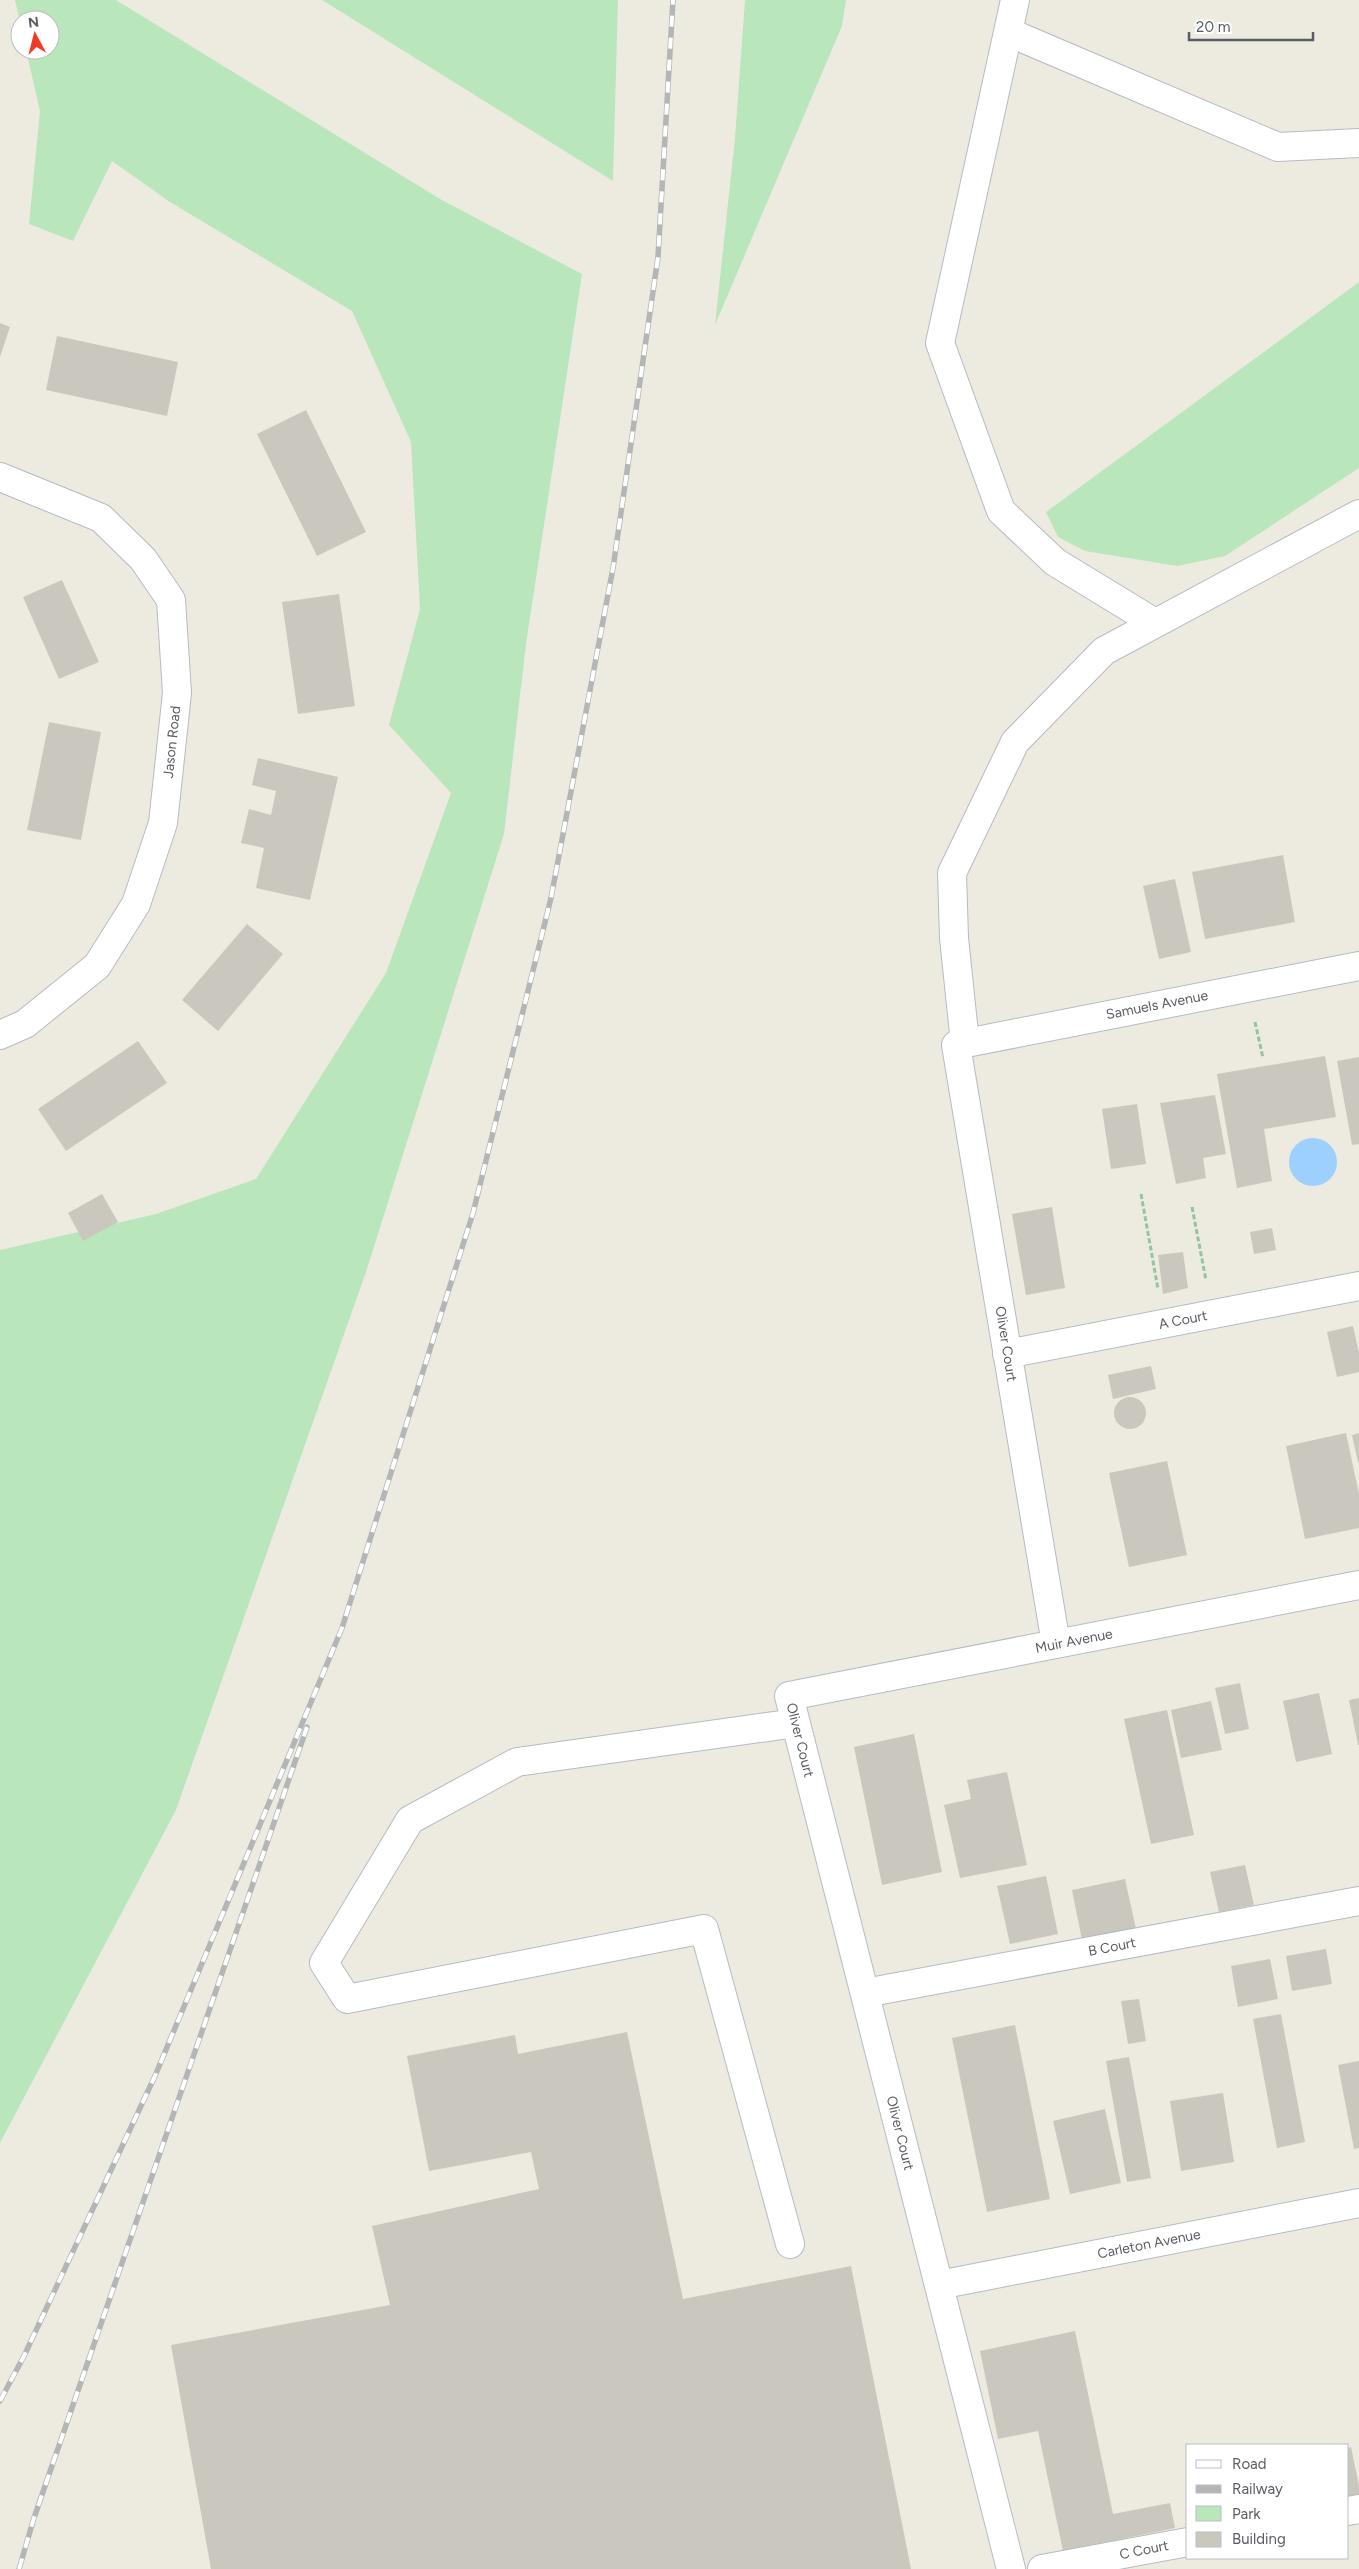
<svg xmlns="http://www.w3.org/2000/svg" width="1359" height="2569" viewBox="0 0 1359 2569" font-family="Figtree,sans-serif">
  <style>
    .green { fill: #bae6bc }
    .water { fill: #9dd0ff }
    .building { fill: #cac7bf }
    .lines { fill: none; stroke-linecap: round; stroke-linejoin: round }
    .minor-casing { stroke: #b8bac0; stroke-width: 30 }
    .path { stroke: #91c5a3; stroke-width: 3; stroke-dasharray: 5 2.5; stroke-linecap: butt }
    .minor { stroke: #fff; stroke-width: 28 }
    .rail-casing { stroke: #b4b5b5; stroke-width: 5.5 }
    .rail { stroke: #fff; stroke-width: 4; stroke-dasharray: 11; stroke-linecap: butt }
    .labels { text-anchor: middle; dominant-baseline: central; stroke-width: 4.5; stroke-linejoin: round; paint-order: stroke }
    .street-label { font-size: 14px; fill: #595c62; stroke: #fff }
  </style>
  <rect width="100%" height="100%" fill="#edebe0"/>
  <!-- green -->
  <path class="green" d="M 15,0 L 116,0 L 440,199 L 582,274 L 526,644 L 504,834 L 366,1272 L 176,1810 L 0,2143 L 0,1250 L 156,1214 L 256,1179 L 386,973 L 451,793 L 389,725 L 420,609 L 411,442 L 352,311 L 170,202 L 112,161 L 73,241 L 29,224 L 40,111 L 26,50 L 50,50 L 50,20 L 20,20 L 20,22 Z
    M 322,0 L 618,0 L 613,181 Z
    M 745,0 L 846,0 L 842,26 L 715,325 L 735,138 Z
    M 1359,282 L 1359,468 L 1225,556 L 1177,566 L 1085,551 L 1058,537 L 1046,512 Z"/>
  <!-- water -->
  <path class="water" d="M1289 1162a24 24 0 1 1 48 0a24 24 0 1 1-48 0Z"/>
  <!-- building -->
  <path class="building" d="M 0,323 L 10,327 L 0,357 Z
    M 57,336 L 178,362 L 167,416 L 46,390 Z
    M 306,410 L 366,532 L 317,556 L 257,434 Z
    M 62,580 L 99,662 L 59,679 L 23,597 Z
    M 339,594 L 355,706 L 298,714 L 282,602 Z
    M 49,722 L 101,732 L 81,840 L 27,830 Z
    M 258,758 L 338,777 L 310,900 L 256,888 L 264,848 L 241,843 L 249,809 L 271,815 L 276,791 L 252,785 Z
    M 1283,855 L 1295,922 L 1205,939 L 1192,872 Z
    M 1175,879 L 1191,952 L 1159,959 L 1143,886 Z
    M 247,924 L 283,954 L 218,1031 L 182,1000 Z
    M 138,1041 L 167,1083 L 66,1151 L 38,1109 Z
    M 1325,1056 L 1336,1117 L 1264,1129 L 1272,1181 L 1237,1188 L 1217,1074 Z
    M 1359,1057 L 1359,1144 L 1352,1145 L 1337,1061 Z
    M 1215,1095 L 1226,1154 L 1203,1158 L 1206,1178 L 1176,1184 L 1160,1103 Z
    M 1137,1104 L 1146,1164 L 1111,1169 L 1102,1109 Z
    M 102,1194 L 118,1222 L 83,1241 L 68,1213 Z
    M 1052,1207 L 1065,1288 L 1026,1295 L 1012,1214 Z
    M 1272,1228 L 1276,1250 L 1254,1254 L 1250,1232 Z
    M 1183,1252 L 1188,1288 L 1163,1294 L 1158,1255 Z
    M 1353,1326 L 1359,1353 L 1359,1372 L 1337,1377 L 1327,1332 Z
    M 1151,1366 L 1156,1389 L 1113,1399 L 1108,1375 Z
    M1114 1413a16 16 0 1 1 32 0a16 16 0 1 1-32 0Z
    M 1346,1433 L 1359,1494 L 1359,1528 L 1305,1539 L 1286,1446 Z
    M 1359,1433 L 1359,1462 L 1358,1462 L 1352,1435 Z
    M 1167,1461 L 1187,1555 L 1129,1567 L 1109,1473 Z
    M 1240,1683 L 1249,1729 L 1225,1734 L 1215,1688 Z
    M 1319,1693 L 1332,1754 L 1296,1762 L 1283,1701 Z
    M 1359,1698 L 1359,1745 L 1358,1745 L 1349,1700 Z
    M 1211,1701 L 1222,1750 L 1181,1758 L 1171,1710 Z
    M 1167,1710 L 1194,1835 L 1151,1844 L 1124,1719 Z
    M 914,1734 L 942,1872 L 882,1885 L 854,1747 Z
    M 1007,1772 L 1027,1865 L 960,1878 L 944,1805 L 971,1799 L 967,1780 Z
    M 1245,1865 L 1254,1905 L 1219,1912 L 1210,1872 Z
    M 1046,1876 L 1058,1934 L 1010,1944 L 997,1886 Z
    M 1125,1879 L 1136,1929 L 1082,1940 L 1072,1890 Z
    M 1326,1949 L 1332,1984 L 1292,1991 L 1286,1956 Z
    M 1270,1959 L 1278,1999 L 1238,2007 L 1231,1966 Z
    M 1139,1999 L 1146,2041 L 1128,2044 L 1121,2001 Z
    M 1281,2014 L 1305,2142 L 1277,2148 L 1253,2019 Z
    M 1015,2025 L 1050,2199 L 987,2212 L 952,2038 Z
    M 627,2032 L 683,2299 L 851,2266 L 911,2569 L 211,2569 L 171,2345 L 390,2305 L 372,2226 L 539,2189 L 531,2152 L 429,2171 L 407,2056 L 515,2035 L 518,2054 Z
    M 1129,2057 L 1151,2178 L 1127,2182 L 1106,2061 Z
    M 1359,2061 L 1359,2148 L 1354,2149 L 1338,2065 Z
    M 1223,2093 L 1234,2162 L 1181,2171 L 1170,2101 Z
    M 1105,2109 L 1121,2183 L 1070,2194 L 1053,2121 Z
    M 1075,2331 L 1113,2514 L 1170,2503 L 1175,2528 L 1063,2551 L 1038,2431 L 998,2439 L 980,2351 Z
    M 1351,2447 L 1359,2486 L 1359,2501 L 1348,2504 L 1348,2448 Z"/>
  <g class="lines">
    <defs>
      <path id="minor" d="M 1015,0 L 940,343 L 1001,511 L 1055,562 L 1155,623
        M 1008,32 L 1278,147 L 1359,143
        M 0,477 L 101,518 L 143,559 L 171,600 L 177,693 L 163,823 L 136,904 L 97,966 L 25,1024 L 0,1035
        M 965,1043 L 954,938 L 952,873 L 1015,742 L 1104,651 L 1359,514
        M 1007,1354 L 1359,1286
        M 1056,1644 L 956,1045 L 1359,966
        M 865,1993 L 1359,1901
        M 790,2244 L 704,1929 L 347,1999 L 324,1963 L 410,1820 L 517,1762 L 796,1723
        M 939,2285 L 1359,2203
        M 1348,2511 L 1359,2509
        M 1011,2569 L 789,1696 L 1359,1585
        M 1042,2569 L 1188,2542"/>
    </defs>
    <!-- minor casing -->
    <use href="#minor" class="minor-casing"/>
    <!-- path -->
    <path class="path" d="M 1255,1022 L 1263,1058
      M 1141,1194 L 1158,1289
      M 1192,1207 L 1206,1280"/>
    <!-- minor -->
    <use href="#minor" class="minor"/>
    <defs>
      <path id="rail" d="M 0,2401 L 24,2356 L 155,2076 L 342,1628 L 473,1213 L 551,898 L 613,568 L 658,257 L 673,0
        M 19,2569 L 34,2518 L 307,1727"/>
    </defs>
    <!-- rail casing -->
    <use href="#rail" class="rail-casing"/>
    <!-- rail -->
    <use href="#rail" class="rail"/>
  </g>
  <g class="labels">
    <!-- street labels -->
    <g class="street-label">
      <text transform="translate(172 742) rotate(-84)">Jason Road</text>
      <text transform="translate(1157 1005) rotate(-11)">Samuels Avenue</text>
      <text transform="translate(1183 1320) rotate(-11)">A Court</text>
      <text transform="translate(1006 1344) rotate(81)">Oliver Court</text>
      <text transform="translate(1074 1641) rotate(-11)">Muir Avenue</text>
      <text transform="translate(800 1740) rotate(76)">Oliver Court</text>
      <text transform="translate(1112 1947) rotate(-11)">B Court</text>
      <text transform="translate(900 2133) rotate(76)">Oliver Court</text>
      <text transform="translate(1149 2244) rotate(-11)">Carleton Avenue</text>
      <text transform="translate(1144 2550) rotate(-11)">C Court</text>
    </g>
  </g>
  <!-- legend -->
  <rect x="1186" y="2444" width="162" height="115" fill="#ffffff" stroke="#bdbec0"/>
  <rect x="1196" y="2460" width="25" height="8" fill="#ffffff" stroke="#bdbec0"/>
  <text x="1232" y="2469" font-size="15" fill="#595c62">Road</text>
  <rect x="1196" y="2485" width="25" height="8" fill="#b4b5b5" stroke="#bdbec0"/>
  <text x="1232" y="2494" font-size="15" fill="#595c62">Railway</text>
  <rect x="1196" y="2506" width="25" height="15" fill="#bae6bc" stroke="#bdbec0"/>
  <text x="1232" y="2519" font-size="15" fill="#595c62">Park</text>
  <rect x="1196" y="2532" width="25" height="15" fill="#cac7bf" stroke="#bdbec0"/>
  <text x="1232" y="2544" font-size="15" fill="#595c62">Building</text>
  <!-- north arrow -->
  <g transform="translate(35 35) rotate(353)"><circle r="24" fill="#ffffff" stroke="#bdbec0"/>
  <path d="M0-4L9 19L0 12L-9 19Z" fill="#f23a20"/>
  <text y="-8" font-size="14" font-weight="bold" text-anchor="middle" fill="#595c62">N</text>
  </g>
  <!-- scale -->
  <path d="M1189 32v8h124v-8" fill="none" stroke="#595c62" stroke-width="2.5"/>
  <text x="1196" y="32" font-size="15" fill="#595c62" stroke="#ffffff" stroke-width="4" paint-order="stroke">20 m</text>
</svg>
